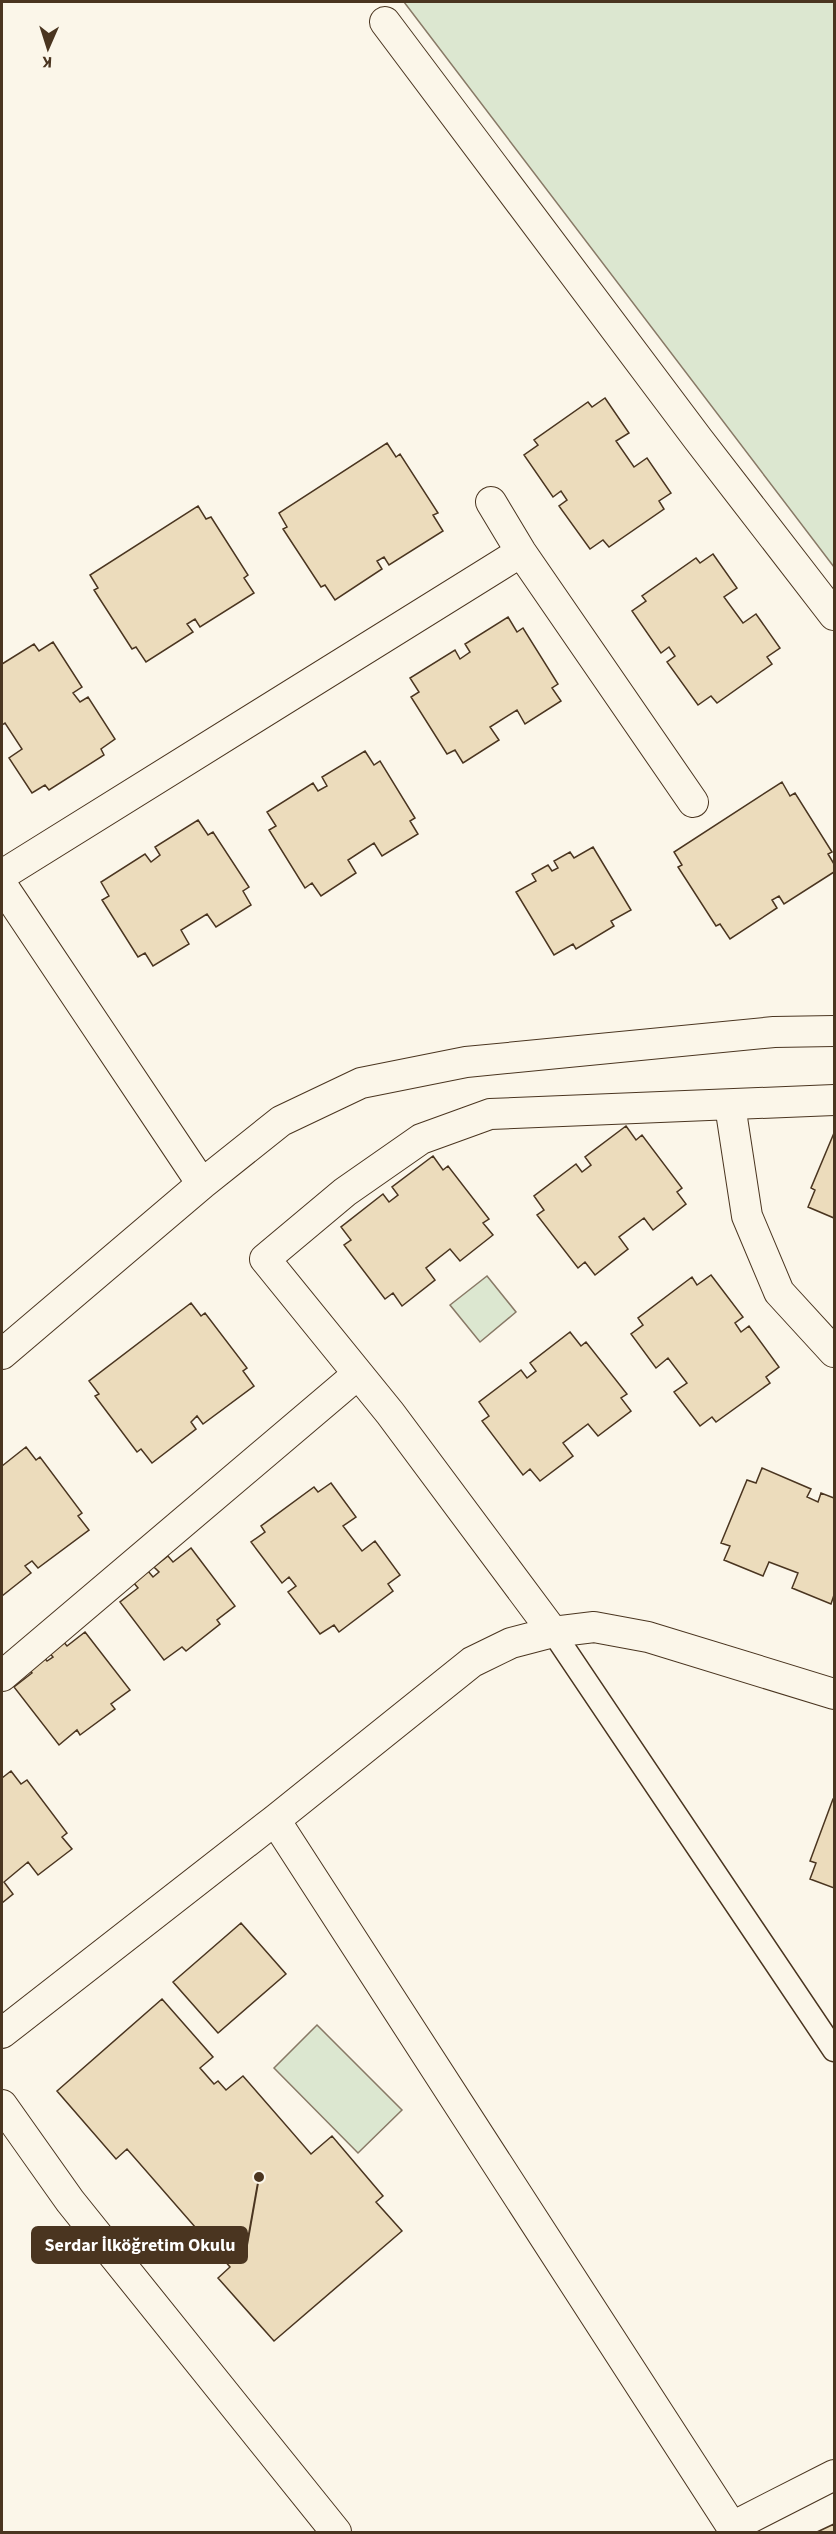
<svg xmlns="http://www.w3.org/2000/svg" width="836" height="2534" viewBox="0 0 836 2534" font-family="'Source Sans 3',sans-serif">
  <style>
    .green { fill: #dce7d0; stroke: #887966; stroke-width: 1.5 }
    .building { fill: #ecdcbc; stroke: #4a3520; stroke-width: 1.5 }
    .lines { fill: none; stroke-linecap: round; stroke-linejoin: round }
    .pedestrian-casing { stroke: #4a3520; stroke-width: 25 }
    .minor-casing { stroke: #4a3520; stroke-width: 32 }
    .pedestrian { stroke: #fbf6e9; stroke-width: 22 }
    .minor { stroke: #fbf6e9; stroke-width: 30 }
    .leader { fill: none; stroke: #4a3520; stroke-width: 2 }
    .callout-dot { fill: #4a3520; stroke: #fbf6e9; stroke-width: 2 }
    .callout { fill: #4a3520; stroke: #4a3520; stroke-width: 2 }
    .callout-label { font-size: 18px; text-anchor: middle; font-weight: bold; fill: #fff }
  </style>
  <rect width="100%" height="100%" fill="#fbf6e9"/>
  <!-- green -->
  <path class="green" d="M 404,2 L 834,2 L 834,567 Z
    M 487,1276 L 516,1312 L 480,1342 L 450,1305 Z
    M 317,2025 L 402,2110 L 358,2153 L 274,2068 Z"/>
  <!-- building -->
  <path class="building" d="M 605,398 L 629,433 L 616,441 L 634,467 L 647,458 L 671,493 L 659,501 L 664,509 L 609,547 L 603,540 L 590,549 L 559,506 L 567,500 L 561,491 L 553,497 L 524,455 L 538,445 L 534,440 L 588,402 L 592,407 Z
    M 387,443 L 396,457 L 400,454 L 438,513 L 433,515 L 443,531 L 389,565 L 384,557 L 377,561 L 382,569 L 335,600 L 325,585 L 321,587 L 283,529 L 287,527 L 279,513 Z
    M 198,506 L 206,519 L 211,517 L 248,575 L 244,578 L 254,593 L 200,627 L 195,619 L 187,624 L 193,632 L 146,662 L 136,647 L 132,649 L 94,590 L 98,588 L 90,575 Z
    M 713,554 L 737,588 L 724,597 L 743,623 L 756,614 L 780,648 L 767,657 L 772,664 L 717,703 L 711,696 L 698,705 L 667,662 L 675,656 L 669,647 L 661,653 L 632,611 L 646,601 L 642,596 L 696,558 L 700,563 Z
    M 508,617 L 517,632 L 523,628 L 558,684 L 552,688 L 561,701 L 525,724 L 517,710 L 490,727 L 499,740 L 463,763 L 455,750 L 447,754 L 411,697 L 419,692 L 410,678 L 455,650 L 460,659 L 470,652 L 465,644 Z
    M 53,642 L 82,687 L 73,693 L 80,702 L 88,697 L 115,739 L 101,749 L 104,755 L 49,790 L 45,785 L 32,793 L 9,758 L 22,749 L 5,723 L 2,725 L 2,664 L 34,644 L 39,651 Z
    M 365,751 L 374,765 L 380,761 L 415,818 L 410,821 L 418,834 L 382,856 L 374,843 L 348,860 L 356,873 L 321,896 L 312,883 L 305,888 L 269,830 L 276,826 L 267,812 L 313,783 L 318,791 L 327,786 L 322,777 Z
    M 782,782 L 790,796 L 795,793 L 832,852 L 828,854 L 834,864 L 834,872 L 784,904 L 779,896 L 772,900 L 777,908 L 730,939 L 720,924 L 716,926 L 678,867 L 682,865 L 674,852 Z
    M 198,820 L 208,835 L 213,832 L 249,887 L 243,891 L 251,905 L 216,927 L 207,914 L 181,930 L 189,944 L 153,966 L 145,953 L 138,957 L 102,900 L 109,896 L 101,882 L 145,854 L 151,862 L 160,855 L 155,847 Z
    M 593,847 L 631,910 L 611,921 L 614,926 L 576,949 L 573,944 L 554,955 L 516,892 L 536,881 L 532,874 L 548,865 L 552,871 L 558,868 L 554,861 L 570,852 L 574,858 Z
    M 626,1126 L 636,1140 L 642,1135 L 682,1188 L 677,1192 L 686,1204 L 653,1230 L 644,1218 L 619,1237 L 628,1249 L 595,1275 L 585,1262 L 578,1268 L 537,1215 L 544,1210 L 534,1196 L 576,1164 L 582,1172 L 591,1165 L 585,1157 Z
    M 834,1133 L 834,1218 L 808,1207 L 815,1190 L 811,1188 Z
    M 433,1156 L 443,1170 L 448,1166 L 489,1219 L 483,1223 L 493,1235 L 460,1261 L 450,1249 L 426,1268 L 435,1280 L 402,1306 L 393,1293 L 385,1299 L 344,1245 L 351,1240 L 341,1227 L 383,1194 L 389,1202 L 398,1195 L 392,1187 Z
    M 711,1275 L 743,1317 L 735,1323 L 741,1332 L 749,1326 L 779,1367 L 766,1377 L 770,1383 L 716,1422 L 712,1417 L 700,1426 L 674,1392 L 687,1383 L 668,1358 L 656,1368 L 631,1334 L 643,1325 L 638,1318 L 692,1277 L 697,1285 Z
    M 191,1303 L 201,1316 L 205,1313 L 247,1368 L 243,1371 L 254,1386 L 203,1424 L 197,1416 L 191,1422 L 196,1429 L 152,1463 L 141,1449 L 137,1452 L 95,1396 L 99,1394 L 89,1381 Z
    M 570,1332 L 581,1346 L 586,1342 L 627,1394 L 621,1398 L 631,1411 L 598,1436 L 588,1424 L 563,1443 L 573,1456 L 540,1481 L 530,1469 L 523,1475 L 482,1421 L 489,1416 L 479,1402 L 521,1370 L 527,1378 L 536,1371 L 530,1363 Z
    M 26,1447 L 36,1460 L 40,1457 L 82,1513 L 78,1516 L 89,1530 L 38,1568 L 32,1561 L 25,1566 L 31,1573 L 2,1596 L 2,1466 Z
    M 762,1468 L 811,1489 L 807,1497 L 818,1502 L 821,1493 L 834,1498 L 834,1595 L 831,1604 L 792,1588 L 798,1573 L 769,1562 L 763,1576 L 724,1560 L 730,1546 L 721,1543 L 747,1480 L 756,1483 Z
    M 331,1483 L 356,1517 L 343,1526 L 362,1551 L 375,1541 L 400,1575 L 388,1584 L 393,1591 L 339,1632 L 334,1625 L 320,1634 L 288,1592 L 296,1586 L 289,1577 L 282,1583 L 251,1542 L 265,1532 L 261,1526 L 314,1487 L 318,1492 Z
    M 191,1548 L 235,1606 L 217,1620 L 220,1624 L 186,1651 L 182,1647 L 164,1660 L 120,1602 L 138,1588 L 133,1582 L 148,1571 L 153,1577 L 159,1572 L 154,1567 L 168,1556 L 173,1562 Z
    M 85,1632 L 130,1690 L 111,1704 L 115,1709 L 80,1735 L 77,1730 L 59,1745 L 14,1687 L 32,1673 L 27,1667 L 42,1655 L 47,1661 L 53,1657 L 48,1651 L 62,1640 L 67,1646 Z
    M 11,1771 L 21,1784 L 27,1780 L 67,1833 L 62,1837 L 72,1849 L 38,1875 L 28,1862 L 4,1882 L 13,1894 L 2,1903 L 2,1778 Z
    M 833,1799 L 834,1799 L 834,1888 L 810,1879 L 816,1863 L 810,1861 Z
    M 241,1923 L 286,1974 L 218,2033 L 173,1982 Z
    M 162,1999 L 213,2057 L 200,2068 L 214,2084 L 218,2081 L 226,2090 L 243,2076 L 311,2154 L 332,2136 L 383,2196 L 376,2202 L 402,2231 L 274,2341 L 218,2278 L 230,2267 L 127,2149 L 116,2159 L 57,2091 Z
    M 834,2524 L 834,2532 L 817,2532 Z"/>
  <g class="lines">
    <defs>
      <path id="pedestrian" d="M 553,1632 L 834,2050"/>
      <path id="minor" d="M 385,22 L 698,439 L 834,615
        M 491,502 L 521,552 L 693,802
        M 2,875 L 521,552
        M 2,885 L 202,1184
        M 730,1105 L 747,1216 L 779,1292 L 834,1352
        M 2,1354 L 202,1184 L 281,1121 L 361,1083 L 466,1062 L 774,1032 L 834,1031
        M 553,1632 L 390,1413 L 265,1259 L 345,1192 L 421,1139 L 490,1114 L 834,1100
        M 2,1676 L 358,1374
        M 275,1820 L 732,2527 L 834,2475
        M 2,2033 L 275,1820 L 472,1662 L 511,1643 L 553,1632 L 594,1627 L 648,1637 L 834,1694
        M 2,2105 L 70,2201 L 336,2532"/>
    </defs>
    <!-- pedestrian casing -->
    <use href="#pedestrian" class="pedestrian-casing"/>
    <!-- minor casing -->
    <use href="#minor" class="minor-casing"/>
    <!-- pedestrian -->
    <use href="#pedestrian" class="pedestrian"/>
    <!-- minor -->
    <use href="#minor" class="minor"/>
  </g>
  <!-- callouts -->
  <path class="leader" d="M259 2177L247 2245"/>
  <circle class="callout-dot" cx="259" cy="2177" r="6"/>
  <rect class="callout" x="32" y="2227" width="215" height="36" rx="6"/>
  <g class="callout-label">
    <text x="140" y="2251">Serdar İlköğretim Okulu</text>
  </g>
  <!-- border -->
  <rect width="836" height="2534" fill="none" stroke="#4a3520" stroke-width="6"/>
  <!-- north arrow -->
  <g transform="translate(48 48) rotate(183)" stroke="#fbf6e9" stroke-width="4.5" paint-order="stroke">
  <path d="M0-4.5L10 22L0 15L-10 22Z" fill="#4a3520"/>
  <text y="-9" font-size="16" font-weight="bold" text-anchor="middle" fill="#4a3520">K</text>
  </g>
</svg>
